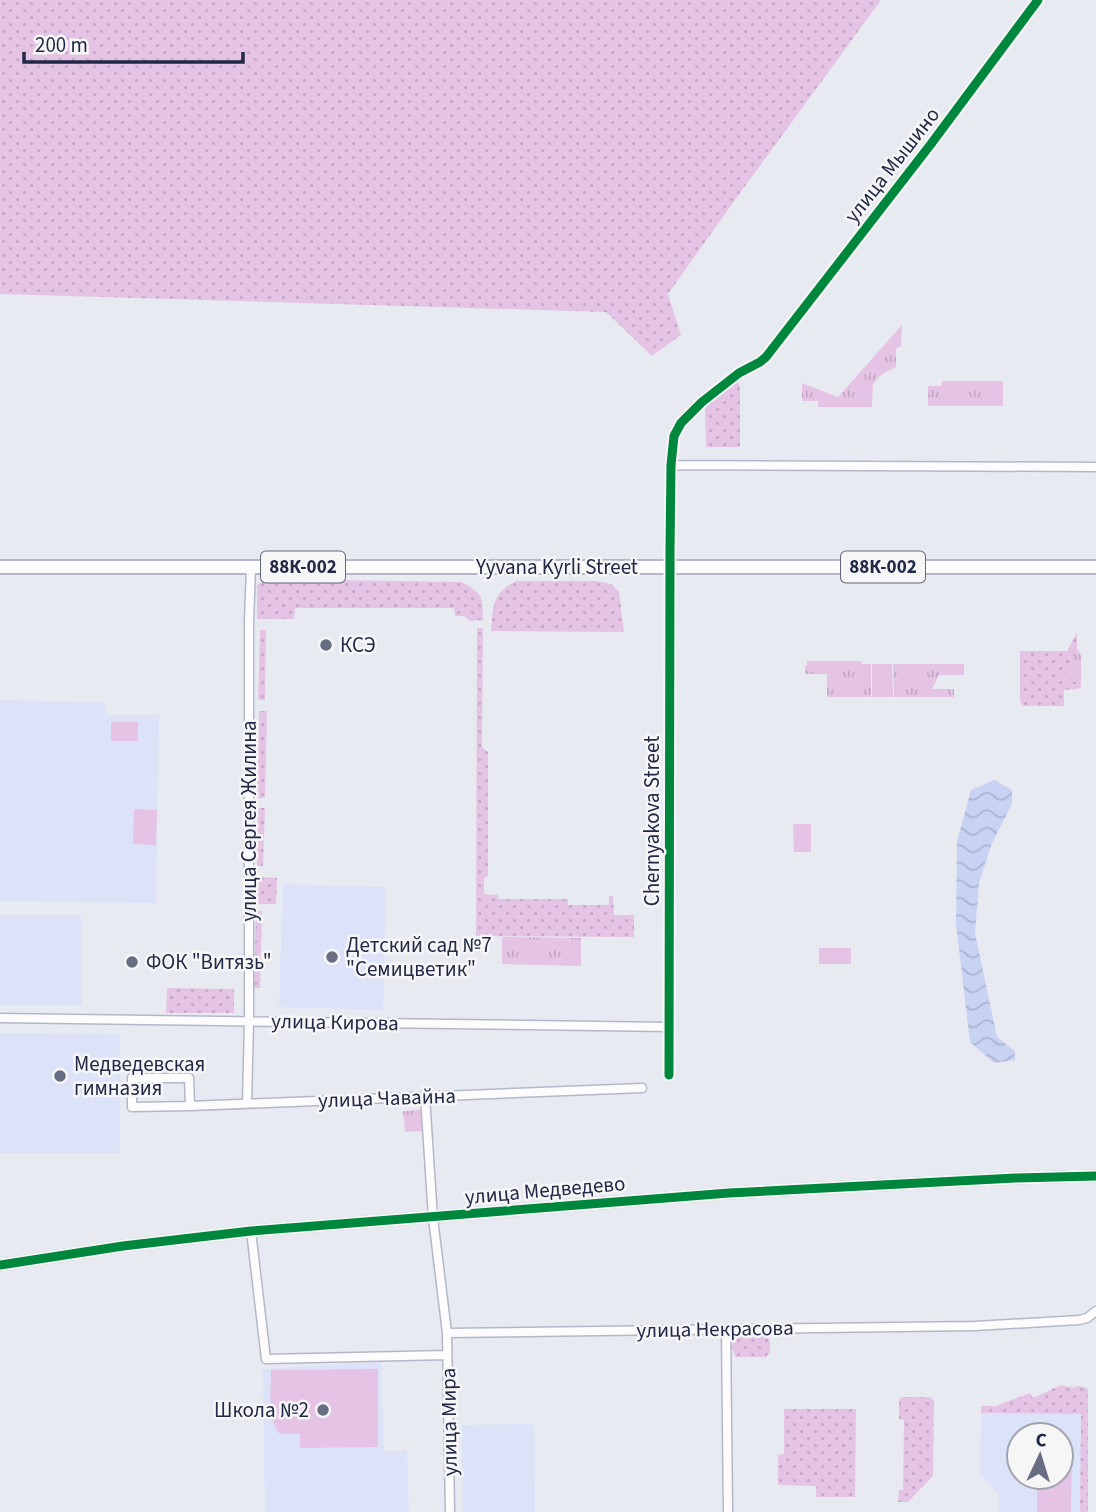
<svg xmlns="http://www.w3.org/2000/svg" width="1096" height="1512" viewBox="0 0 1096 1512" font-family="'Source Sans 3',sans-serif">
  <style>
    .built { fill: #dce3f9; fill-rule: evenodd }
    .grass { fill: url(#grass-dots) }
    .park { fill: url(#park-tufts) }
    .garden { fill: #e5c3e4 }
    .water { fill: url(#water-waves) }
    .lines { fill: none; stroke-linecap: round; stroke-linejoin: round }
    .minor-casing { stroke: #b3b7c8; stroke-width: 11 }
    .tertiary-casing { stroke: #b3b7c8; stroke-width: 13 }
    .primary-casing { stroke: #b3b7c8; stroke-width: 16 }
    .minor { stroke: #fcfcfd; stroke-width: 8 }
    .tertiary { stroke: #fcfcfd; stroke-width: 10 }
    .primary { stroke: #fcfcfd; stroke-width: 12 }
    .cycleway-casing { stroke: #f6f6f6; stroke-width: 13 }
    .cycleway { stroke: #00873e; stroke-width: 9 }
    .poi-dot { fill: #676d82; stroke: #f6f6f6; stroke-width: 2.5 }
    .labels { text-anchor: middle; dominant-baseline: central; stroke-width: 5; stroke-linejoin: round; paint-order: stroke }
    .shield { fill: #f6f6f6; stroke: #62667b; stroke-width: 2 }
    .shield-label { font-size: 19px; font-weight: bold; fill: #222946 }
    .street-label { font-size: 21px; fill: #222946; stroke: #f6f6f6 }
    .poi-label { font-size: 21px; fill: #222946; stroke: #f6f6f6; text-anchor: start }
  </style>
  <defs>
    <pattern id="grass-dots" width="8" height="8" patternUnits="userSpaceOnUse" patternTransform="scale(1.75)"><rect width="8" height="8" fill="#e5c3e4"/><path d="M2 2h.1M6 6h.1" fill="none" stroke="#c4a8c5" stroke-width="1.8" stroke-linecap="round"/></pattern>
    <pattern id="park-tufts" width="24" height="20" patternUnits="userSpaceOnUse" patternTransform="scale(1.75)"><rect width="24" height="20" fill="#e5c3e4"/><path d="M3 7l-1-3M5 7V3M7 7l1-3M15 17l-1-3M17 17v-4M19 17l1-3" fill="none" stroke="#c4a8c5"/></pattern>
    <pattern id="water-waves" width="16" height="10" patternUnits="userSpaceOnUse" patternTransform="scale(1.75)"><rect width="16" height="10" fill="#c8d2f3"/><path d="M0 5q4-4 8 0t8 0" fill="none" stroke="#acb4d2"/></pattern>
  </defs>
  <rect width="100%" height="100%" fill="#e8eaf2"/>
  <!-- built -->
  <path class="built" d="M 0,700 L 105,702 L 106,715 L 159,715 L 156,903 L 0,901 Z
    M 283,884 L 386,887 L 383,1010 L 279,1007 Z
    M 0,915 L 81,915 L 82,1005 L 0,1005 Z
    M 0,1033 L 120,1034 L 120,1153 L 0,1153 Z
    M 381,1362 L 384,1451 L 407,1451 L 409,1512 L 266,1512 L 264,1475 L 263,1369 Z
    M 981,1413 L 1082,1414 L 1080,1512 L 999,1512 L 999,1495 L 980,1475 ZM 1019,1435 L 1061,1435 L 1061,1477 L 1019,1477 Z
    M 534,1424 L 535,1512 L 463,1512 L 462,1425 Z"/>
  <!-- grass -->
  <path class="grass" d="M 0,0 L 881,0 L 740,193 L 668,294 L 681,335 L 652,356 L 606,312 L 0,294 Z
    M 734,381 L 738,381 L 740,387 L 740,447 L 706,447 L 705,404 Z
    M 267,579 L 462,582 C 484,595 482,595 483,620 L 470,621 L 464,616 L 455,616 L 454,608 L 295,608 L 294,619 L 257,619 L 257,585 Z
    M 517,581 L 596,581 L 611,584 L 619,592 L 624,632 L 491,631 C 493,607 492,592 517,581 Z
    M 477,628 L 483,628 L 482,747 L 488,752 L 488,876 L 484,878 L 484,894 L 498,895 L 498,899 L 568,899 L 568,905 L 609,905 L 609,896 L 613,896 L 614,915 L 634,915 L 634,937 L 476,936 Z
    M 260,630 L 266,630 L 265,700 L 258,700 Z
    M 1077,632 L 1077,648 L 1081,656 L 1081,687 L 1078,689 L 1064,690 L 1064,706 L 1023,706 L 1020,702 L 1020,651 L 1067,651 Z
    M 259,711 L 267,711 L 265,798 L 257,798 Z
    M 258,808 L 265,808 L 263,866 L 257,866 Z
    M 257,877 L 277,878 L 276,904 L 256,904 Z
    M 256,911 L 262,911 L 260,988 L 254,988 Z
    M 167,988 L 234,989 L 234,1013 L 166,1013 Z
    M 766,1334 L 770,1341 L 770,1352 L 766,1357 L 736,1357 C 731,1349 731,1344 735,1335 Z
    M 1061,1385 L 1075,1388 L 1075,1386 L 1084,1387 L 1088,1389 L 1088,1512 L 1080,1512 L 1081,1414 L 981,1413 L 981,1406 L 996,1406 L 1030,1393 L 1033,1398 Z
    M 902,1397 L 931,1397 L 934,1401 L 933,1476 L 908,1502 L 898,1502 L 899,1490 L 903,1490 L 904,1420 L 899,1419 L 899,1399 Z
    M 784,1409 L 856,1409 L 855,1497 L 816,1497 L 816,1486 L 778,1485 L 778,1455 L 784,1454 Z"/>
  <!-- park -->
  <path class="park" d="M 902,325 L 901,346 L 896,349 L 896,367 L 882,374 L 873,384 L 872,407 L 818,407 L 818,401 L 802,401 L 802,383 L 838,397 Z
    M 942,381 L 1003,381 L 1003,406 L 928,406 L 928,386 L 942,386 Z
    M 1074,653 L 1079,653 L 1081,656 L 1081,682 L 1064,682 L 1064,668 L 1074,659 Z
    M 807,661 L 861,661 L 862,664 L 871,664 L 871,697 L 827,697 L 827,674 L 805,674 L 805,666 L 807,666 Z
    M 893,664 L 964,664 L 964,675 L 939,675 L 932,689 L 954,689 L 954,697 L 894,697 Z
    M 502,937 L 581,938 L 581,966 L 502,964 Z
    M 421,1110 L 422,1131 L 405,1132 L 403,1111 Z"/>
  <!-- garden -->
  <path class="garden" d="M 872,664 L 892,664 L 893,697 L 872,697 Z
    M 111,722 L 138,722 L 138,741 L 111,741 Z
    M 134,809 L 157,810 L 156,845 L 133,844 Z
    M 793,824 L 811,824 L 811,852 L 794,852 Z
    M 819,948 L 851,948 L 851,964 L 819,964 Z
    M 378,1369 L 378,1447 L 300,1448 L 300,1434 L 280,1434 C 267,1421 271,1388 271,1370 Z
    M 1061,1444 L 1072,1444 L 1071,1512 L 1037,1512 L 1037,1477 L 1061,1477 Z"/>
  <!-- water -->
  <path class="water" d="M 994,780 L 1012,790 L 1012,804 L 992,843 L 979,883 L 975,933 L 997,1037 L 1015,1051 L 1015,1060 L 994,1063 L 970,1042 L 956,924 L 957,841 L 971,790 Z"/>
  <g class="lines">
    <defs>
      <path id="minor" d="M 671,465 L 1096,467
        M 0,1018 L 669,1027
        M 669,1075 L 670,551 L 671,465 L 674,436 L 681,423 L 702,402 L 739,373 L 760,362 L 766,357 L 931,144 L 1038,0
        M 425,1096 L 433,1218 L 447,1333 L 450,1512
        M 247,1103 L 249,1021 L 249,621 L 251,567
        M 190,1106 L 189,1078 L 132,1078 L 132,1107 L 190,1106 L 642,1088
        M 251,1231 L 266,1359 L 447,1355
        M 726,1329 L 728,1512
        M 447,1333 L 975,1326 L 1079,1320 L 1087,1318 L 1096,1311"/>
      <path id="tertiary" d="M 0,1265 L 123,1246 L 251,1231 L 729,1193 L 1015,1178 L 1096,1176"/>
      <path id="primary" d="M 0,567 L 1096,567"/>
    </defs>
    <!-- minor casing -->
    <use href="#minor" class="minor-casing"/>
    <!-- tertiary casing -->
    <use href="#tertiary" class="tertiary-casing"/>
    <!-- primary casing -->
    <use href="#primary" class="primary-casing"/>
    <!-- minor -->
    <use href="#minor" class="minor"/>
    <!-- tertiary -->
    <use href="#tertiary" class="tertiary"/>
    <!-- primary -->
    <use href="#primary" class="primary"/>
    <defs>
      <path id="cycleway" d="M 669,1075 L 670,551 L 671,465 L 674,436 L 681,423 L 702,402 L 739,373 L 760,362 L 766,357 L 931,144 L 1038,0
        M 0,1265 L 123,1246 L 251,1231 L 729,1193 L 1015,1178 L 1096,1176"/>
    </defs>
    <!-- cycleway casing -->
    <use href="#cycleway" class="cycleway-casing"/>
    <!-- cycleway -->
    <use href="#cycleway" class="cycleway"/>
  </g>
  <!-- markers -->
  <g class="poi-dot">
    <circle cx="326" cy="645" r="7"/>
    <circle cx="332" cy="957" r="7"/>
    <circle cx="132" cy="962" r="7"/>
    <circle cx="60" cy="1076" r="7"/>
    <circle cx="323" cy="1410" r="7"/>
  </g>
  <g class="labels">
    <!-- shield labels -->
    <g class="shield">
      <rect x="261" y="551.5" width="84" height="31" rx="5"/>
      <rect x="841" y="551.5" width="84" height="31" rx="5"/>
    </g>
    <g class="shield-label">
      <text x="303" y="567">88К-002</text>
      <text x="883" y="567">88К-002</text>
    </g>
    <!-- street labels -->
    <g class="street-label">
      <text transform="translate(892 165) rotate(-52)">улица Мышино</text>
      <text x="557" y="567">Yyvana Kyrli Street</text>
      <text transform="translate(249 821) rotate(-90)">улица Сергея Жилина</text>
      <text transform="translate(652 821) rotate(-90)">Chernyakova Street</text>
      <text transform="translate(335 1022) rotate(1)">улица Кирова</text>
      <text transform="translate(387 1098) rotate(-2)">улица Чавайна</text>
      <text transform="translate(545 1190) rotate(-5)">улица Медведево</text>
      <text transform="translate(715 1329) rotate(-1)">улица Некрасова</text>
      <text transform="translate(449 1422) rotate(-91)">улица Мира</text>
    </g>
    <!-- poi labels -->
    <g class="poi-label">
      <text x="340" y="645">КСЭ</text>
      <text x="346" y="945">Детский сад №7<tspan x="346" dy="24">"Семицветик"</tspan></text>
      <text x="146" y="962">ФОК "Витязь"</text>
      <text x="74" y="1064">Медведевская<tspan x="74" dy="24">гимназия</tspan></text>
      <text x="309" y="1410" text-anchor="end">Школа №2</text>
    </g>
  </g>
  <!-- north arrow -->
  <g transform="translate(1040 1456) rotate(4)"><circle r="33" fill="#f6f6f6" stroke="#a1a4b0" stroke-width="2"/>
  <path d="M0-5L12 26L0 18L-12 26Z" fill="#676d82"/>
  <text y="-10" font-size="19" font-weight="bold" text-anchor="middle" fill="#222946">С</text>
  </g>
  <!-- scale -->
  <path d="M24 52v10h219v-10" fill="none" stroke="#222946" stroke-width="3.5"/>
  <text x="35" y="52" font-size="21" fill="#222946" stroke="#f6f6f6" stroke-width="5" paint-order="stroke">200 m</text>
</svg>
